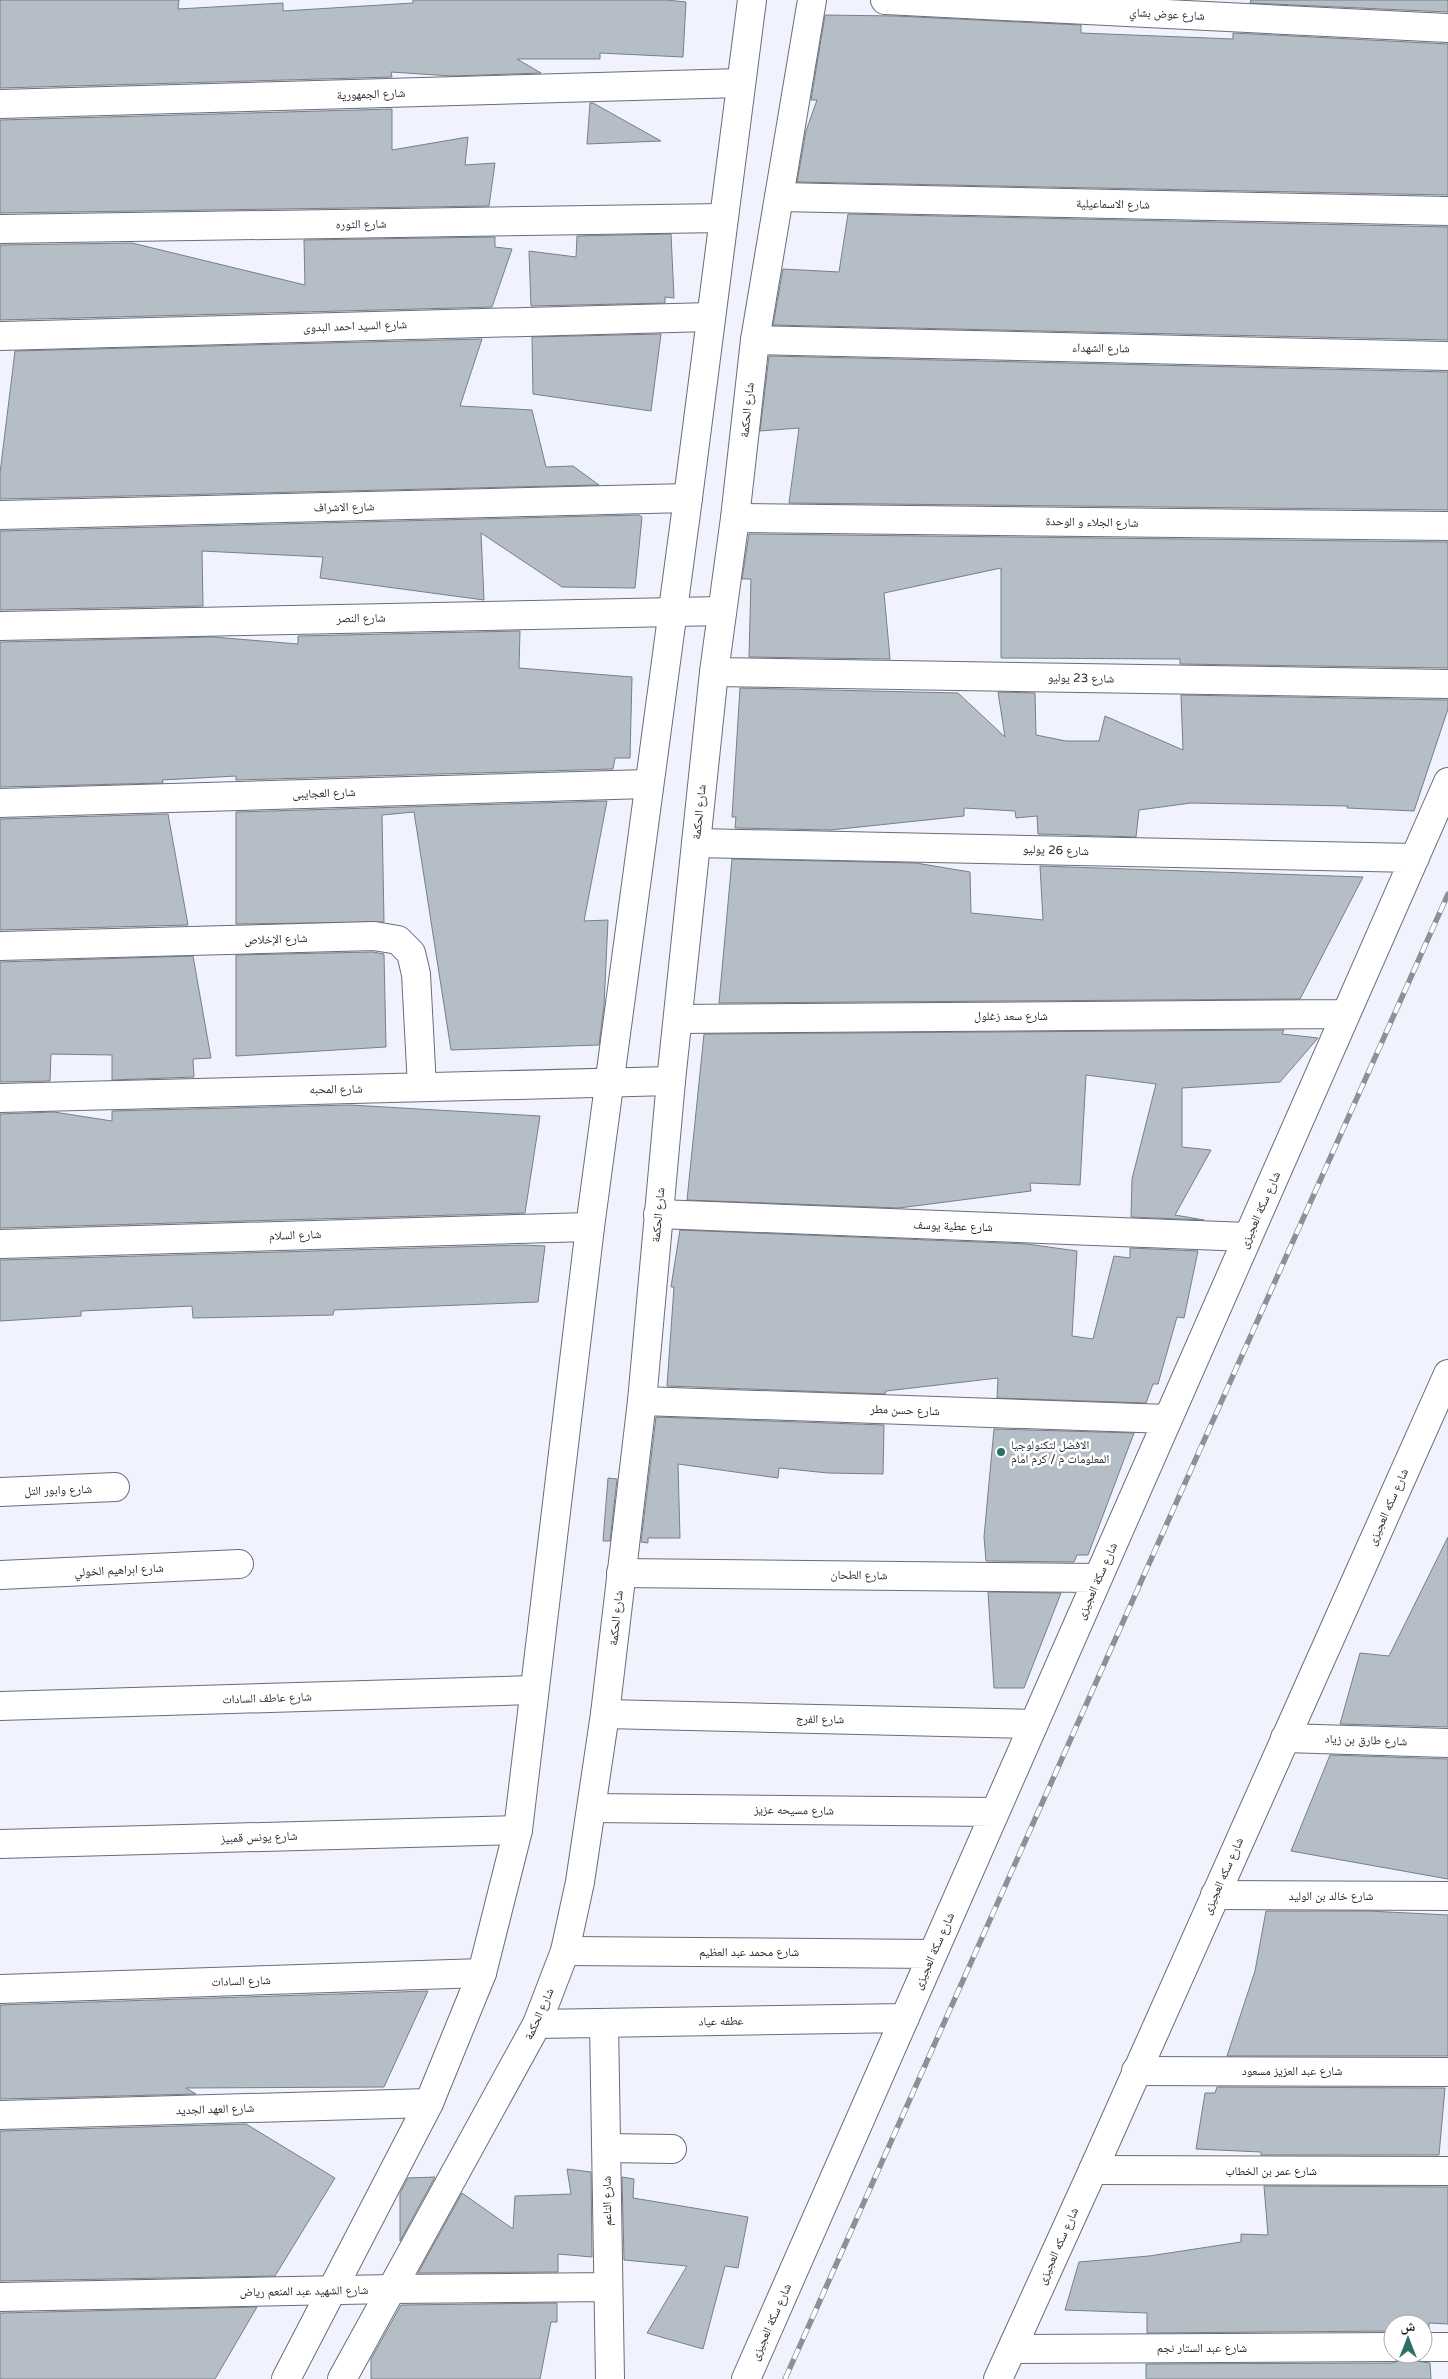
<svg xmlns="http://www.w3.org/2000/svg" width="1448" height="2379" viewBox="0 0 1448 2379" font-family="'Varela Round','Noto Naskh Arabic',sans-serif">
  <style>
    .building { fill: #b5bdc7; stroke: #777f88 }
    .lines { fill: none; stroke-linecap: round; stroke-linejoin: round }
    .minor-casing { stroke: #6a6d78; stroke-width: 30 }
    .tertiary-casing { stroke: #6a6d78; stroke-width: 30 }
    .secondary-casing { stroke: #6a6d78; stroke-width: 30 }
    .minor { stroke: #fff; stroke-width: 28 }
    .tertiary { stroke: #fff; stroke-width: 28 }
    .secondary { stroke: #fff; stroke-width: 28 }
    .rail-casing { stroke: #8e9098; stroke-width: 5.5 }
    .rail { stroke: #fff; stroke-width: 4; stroke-dasharray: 11; stroke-linecap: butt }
    .poi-dot { fill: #2c7064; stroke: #fff; stroke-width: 2 }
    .labels { text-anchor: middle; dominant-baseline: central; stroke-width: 5; stroke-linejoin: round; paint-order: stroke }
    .street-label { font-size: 12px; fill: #26272c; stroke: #fff }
    .poi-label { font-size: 12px; fill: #26272c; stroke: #fff; text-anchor: start }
  </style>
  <rect width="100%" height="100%" fill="#f0f3fd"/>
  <!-- building -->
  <path class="building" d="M 0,0 L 179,0 L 178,9 L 283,3 L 283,11 L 413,3 L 413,0 L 667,0 L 686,2 L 683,57 L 600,53 L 600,59 L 517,59 L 541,73 L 451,76 L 391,72 L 392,77 L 0,88 Z
    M 1251,0 L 1448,0 L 1448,12 L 1250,3 Z
    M 825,15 L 895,16 L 1081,25 L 1081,33 L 1233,39 L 1233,33 L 1448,44 L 1448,195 L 797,182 L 806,131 L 817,100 L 811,100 Z
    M 590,103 L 593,103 L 661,141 L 587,144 Z
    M 392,109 L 392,150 L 468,137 L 465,165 L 495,163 L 489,206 L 0,213 L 0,120 Z
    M 848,214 L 1448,227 L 1448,340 L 773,325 L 783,269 L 839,272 Z
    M 671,234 L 674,298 L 665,297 L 665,303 L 531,306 L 529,251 L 576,257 L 577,236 Z
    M 495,237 L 495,247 L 512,249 L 492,307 L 0,320 L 0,245 L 132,243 L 305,285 L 304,240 Z
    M 661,334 L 651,411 L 533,394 L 532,337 Z
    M 482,339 L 460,406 L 532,410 L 546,467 L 573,466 L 599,485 L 0,499 L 0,473 L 15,351 Z
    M 769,356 L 1448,372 L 1448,510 L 789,503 L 799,428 L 760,431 Z
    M 639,515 L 642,517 L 635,588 L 562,587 L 481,533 L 484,600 L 320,578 L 323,557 L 202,551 L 203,606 L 0,610 L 0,531 Z
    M 749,534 L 1448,542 L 1448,668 L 1180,664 L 1180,659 L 1001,658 L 1001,568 L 884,593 L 890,659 L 749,657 L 751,579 L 742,579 Z
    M 520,631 L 519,668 L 632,677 L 630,758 L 615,758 L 613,769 L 236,780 L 236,776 L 162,780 L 163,783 L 0,787 L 0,642 L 213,637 L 298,644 L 298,636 Z
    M 740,688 L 958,693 L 1005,737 L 998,692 L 1035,693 L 1036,735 L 1066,741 L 1099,741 L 1105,716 L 1183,750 L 1181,695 L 1448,700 L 1448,709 L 1414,811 L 1347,808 L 1348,806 L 1191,803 L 1139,810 L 1136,837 L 1038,834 L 1037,816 L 1016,818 L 1015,811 L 964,808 L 964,816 L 831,830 L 735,828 L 736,817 L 732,817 Z
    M 607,801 L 584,921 L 608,920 L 604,1006 L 599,1045 L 451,1050 L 414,812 L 382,815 L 384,922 L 236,924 L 236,812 Z
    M 168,814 L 188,925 L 0,930 L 0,819 Z
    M 732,859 L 916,863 L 970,872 L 971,913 L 1043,920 L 1040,866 L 1363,877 L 1300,999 L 719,1003 Z
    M 373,952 L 384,954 L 386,1047 L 236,1056 L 236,955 Z
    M 193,956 L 211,1058 L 193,1059 L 194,1077 L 112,1080 L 112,1055 L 51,1054 L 50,1081 L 0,1082 L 0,962 Z
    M 1284,1030 L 1282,1034 L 1318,1038 L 1280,1082 L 1182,1088 L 1182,1147 L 1211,1150 L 1175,1215 L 1204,1220 L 1131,1217 L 1132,1179 L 1156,1084 L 1086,1075 L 1080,1185 L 1030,1183 L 1031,1191 L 899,1208 L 687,1200 L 704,1034 Z
    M 350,1105 L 540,1116 L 525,1213 L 0,1228 L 0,1114 L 54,1112 L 112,1121 L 112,1111 Z
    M 680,1230 L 1027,1244 L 1077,1251 L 1072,1336 L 1093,1339 L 1114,1256 L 1130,1258 L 1130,1248 L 1198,1251 L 1184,1318 L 1177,1317 L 1158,1384 L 1153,1384 L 1146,1403 L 997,1398 L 998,1378 L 886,1391 L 885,1394 L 667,1386 L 674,1287 L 671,1287 Z
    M 523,1245 L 545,1246 L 538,1302 L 334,1310 L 333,1315 L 193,1318 L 192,1306 L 81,1311 L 81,1316 L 0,1321 L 0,1260 Z
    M 656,1417 L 884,1425 L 883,1474 L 828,1473 L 779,1468 L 778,1478 L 678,1464 L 680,1538 L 648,1538 L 648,1543 L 641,1542 Z
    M 994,1429 L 1134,1433 L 1088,1555 L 1077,1555 L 1074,1562 L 986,1561 L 984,1537 Z
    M 608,1478 L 617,1479 L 610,1541 L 603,1541 Z
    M 1448,1537 L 1448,1727 L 1340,1724 L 1360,1653 L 1389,1656 Z
    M 988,1592 L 1061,1593 L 1024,1688 L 994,1688 Z
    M 1330,1755 L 1448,1759 L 1448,1879 L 1291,1851 Z
    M 1266,1911 L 1368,1911 L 1448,1915 L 1448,2056 L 1227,2056 L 1255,1971 Z
    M 428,1991 L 384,2087 L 186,2088 L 196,2094 L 0,2099 L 0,2005 Z
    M 1217,2087 L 1445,2088 L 1439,2155 L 1261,2155 L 1261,2152 L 1196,2149 L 1205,2093 L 1215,2093 Z
    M 246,2124 L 335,2178 L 275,2276 L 0,2281 L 0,2131 Z
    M 567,2169 L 591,2172 L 592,2257 L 558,2254 L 558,2272 L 418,2273 L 462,2193 L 513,2229 L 515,2196 L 571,2194 Z
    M 435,2177 L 400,2241 L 400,2193 L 408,2178 Z
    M 622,2177 L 634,2179 L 633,2198 L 748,2217 L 738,2268 L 725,2266 L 703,2349 L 647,2333 L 687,2266 L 624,2260 Z
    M 1264,2186 L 1448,2187 L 1448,2324 L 1429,2323 L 1429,2331 L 1423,2331 L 1423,2324 L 1393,2324 L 1393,2331 L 1147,2333 L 1147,2313 L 1065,2310 L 1079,2262 L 1149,2256 L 1241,2242 L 1241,2234 L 1268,2235 Z
    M 557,2303 L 557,2322 L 551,2322 L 540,2379 L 371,2379 L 371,2359 L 401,2305 Z
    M 257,2307 L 215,2379 L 0,2379 L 0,2313 Z
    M 1407,2354 L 1416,2361 L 1430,2363 L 1431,2379 L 1146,2379 L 1146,2364 L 1393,2363 L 1401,2360 Z"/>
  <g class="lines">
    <defs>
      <path id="minor" d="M 885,0 L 1448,28
        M 0,104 L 741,83
        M 779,197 L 1448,211
        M 0,229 L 723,218
        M 0,336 L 710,317
        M 755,340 L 1448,356
        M 0,515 L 688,498
        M 735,518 L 1448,526
        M 0,626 L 722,611
        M 714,672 L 1448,684
        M 0,803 L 648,784
        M 696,843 L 1415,858
        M 0,946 L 374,936 L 398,940 L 411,953 L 416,974 L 422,1087
        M 678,1019 L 1345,1014
        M 0,1098 L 671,1081
        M 658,1214 L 1248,1237
        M 0,1244 L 590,1227
        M 642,1401 L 1168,1419
        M 0,1492 L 115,1487
        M 621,1573 L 1098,1578
        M 0,1575 L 239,1564
        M 0,1706 L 533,1690
        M 605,1714 L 1034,1724
        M 1285,1738 L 1448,1743
        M 592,1808 L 995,1812
        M 0,1844 L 518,1830
        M 1215,1895 L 1448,1896
        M 565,1951 L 933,1954
        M 0,1989 L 482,1973
        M 604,2023 L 610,2379
        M 537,2024 L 905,2018
        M 1136,2071 L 1448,2072
        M 0,2115 L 429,2103
        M 606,2148 L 672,2149
        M 1093,2170 L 1448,2171
        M 0,2297 L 391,2289 L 608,2287
        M 1423,2347 L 1448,2347
        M 1012,2349 L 1393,2347
        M 746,2379 L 1448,782"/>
      <path id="tertiary" d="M 286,2379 L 429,2103 L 482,1973 L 518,1830 L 590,1227 L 688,498 L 752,0
        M 342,2379 L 537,2024 L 565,1951 L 580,1882 L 605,1714 L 642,1401 L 671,1081 L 714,672 L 735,518 L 755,340 L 812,0"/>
      <path id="secondary" d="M 998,2379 L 1093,2170 L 1448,1374"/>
    </defs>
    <!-- minor casing -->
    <use href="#minor" class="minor-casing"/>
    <!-- tertiary casing -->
    <use href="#tertiary" class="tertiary-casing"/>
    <!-- secondary casing -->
    <use href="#secondary" class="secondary-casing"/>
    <!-- minor -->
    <use href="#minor" class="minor"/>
    <!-- tertiary -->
    <use href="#tertiary" class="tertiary"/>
    <!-- secondary -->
    <use href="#secondary" class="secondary"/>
    <defs>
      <path id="rail" d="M 785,2379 L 1448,894"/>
    </defs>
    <!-- rail casing -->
    <use href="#rail" class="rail-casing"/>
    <!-- rail -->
    <use href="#rail" class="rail"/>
  </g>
  <!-- markers -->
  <circle class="poi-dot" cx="1001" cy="1452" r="5"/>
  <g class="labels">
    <!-- street labels -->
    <g class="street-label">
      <text transform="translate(1167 14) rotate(3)">شارع عوض بشاي</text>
      <text transform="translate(371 94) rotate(-2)">شارع الجمهورية</text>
      <text transform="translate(1113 204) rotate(1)">شارع الاسماعيلية</text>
      <text transform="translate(361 224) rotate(-1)">شارع الثوره</text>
      <text transform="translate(355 326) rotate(-2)">شارع السيد احمد البدوى</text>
      <text transform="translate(1101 348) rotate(1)">شارع الشهداء</text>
      <text transform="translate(747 410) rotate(-84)">شارع الحكمة</text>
      <text transform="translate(344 507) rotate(-1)">شارع الاشراف</text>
      <text transform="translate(1092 522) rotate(1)">شارع الجلاء و الوحدة</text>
      <text transform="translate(361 618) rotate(-1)">شارع النصر</text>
      <text transform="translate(1081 678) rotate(1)">شارع 23 يوليو</text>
      <text transform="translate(324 793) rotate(-2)">شارع العجايبى</text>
      <text transform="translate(699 812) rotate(-84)">شارع الحكمة</text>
      <text transform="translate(1056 850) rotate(2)">شارع 26 يوليو</text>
      <text transform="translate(276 939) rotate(-2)">شارع الإخلاص</text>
      <text x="1011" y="1016">شارع سعد زغلول</text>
      <text transform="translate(336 1089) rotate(-1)">شارع المحبه</text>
      <text transform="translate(1260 1210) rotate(-66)">شارع سكة العجيزى</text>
      <text transform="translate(658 1215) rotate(-85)">شارع الحكمة</text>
      <text transform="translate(953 1226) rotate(2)">شارع عطية يوسف</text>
      <text transform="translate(295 1235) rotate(-2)">شارع السلام</text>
      <text transform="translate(905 1410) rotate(2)">شارع حسن مطر</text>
      <text transform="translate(58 1490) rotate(-2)">شارع وابور التل</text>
      <text transform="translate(1388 1507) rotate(-66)">شارع سكه العجيزى</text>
      <text transform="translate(119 1570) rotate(-3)">شارع ابراهيم الخولي</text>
      <text transform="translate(859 1575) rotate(1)">شارع الطحان</text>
      <text transform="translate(1097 1581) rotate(-66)">شارع سكة العجيزى</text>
      <text transform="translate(616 1618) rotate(-84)">شارع الحكمة</text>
      <text transform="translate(267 1698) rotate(-2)">شارع عاطف السادات</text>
      <text transform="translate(820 1719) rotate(1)">شارع الفرج</text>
      <text transform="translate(1366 1740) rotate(2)">شارع طارق بن زياد</text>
      <text transform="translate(794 1810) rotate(1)">شارع مسيحه عزيز</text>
      <text transform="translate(259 1837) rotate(-2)">شارع يونس قمبيز</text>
      <text transform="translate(1223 1876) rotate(-66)">شارع سكه العجيزى</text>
      <text x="1331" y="1896">شارع خالد بن الوليد</text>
      <text transform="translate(934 1951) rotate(-66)">شارع سكة العجيزى</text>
      <text x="749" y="1952">شارع محمد عبد العظيم</text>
      <text transform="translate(241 1981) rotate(-2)">شارع السادات</text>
      <text transform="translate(539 2014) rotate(-66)">شارع الحكمة</text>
      <text transform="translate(721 2021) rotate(-1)">عطفه عياد</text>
      <text x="1292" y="2071">شارع عبد العزيز مسعود</text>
      <text transform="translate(215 2109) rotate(-2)">شارع العهد الجديد</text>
      <text x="1271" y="2171">شارع عمر بن الخطاب</text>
      <text transform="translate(607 2201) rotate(-91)">شارع الناعم</text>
      <text transform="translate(1058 2246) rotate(-66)">شارع سكه العجيزى</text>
      <text transform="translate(304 2291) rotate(-1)">شارع الشهيد عبد المنعم رياض</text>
      <text transform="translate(771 2322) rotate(-66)">شارع سكة العجيزى</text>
      <text x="1202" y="2348">شارع عبد الستار نجم</text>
    </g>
    <!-- poi labels -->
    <g class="poi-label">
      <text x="1011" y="1445">الافضل لتكنولوجيا<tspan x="1011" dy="14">المعلومات م / كرم امام</tspan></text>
    </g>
  </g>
  <!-- north arrow -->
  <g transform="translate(1408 2339)"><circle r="24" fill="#ffffff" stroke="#a8a9ab"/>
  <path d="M0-4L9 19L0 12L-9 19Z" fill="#2c7064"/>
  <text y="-8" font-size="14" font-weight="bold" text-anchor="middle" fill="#26272c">ش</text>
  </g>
</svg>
